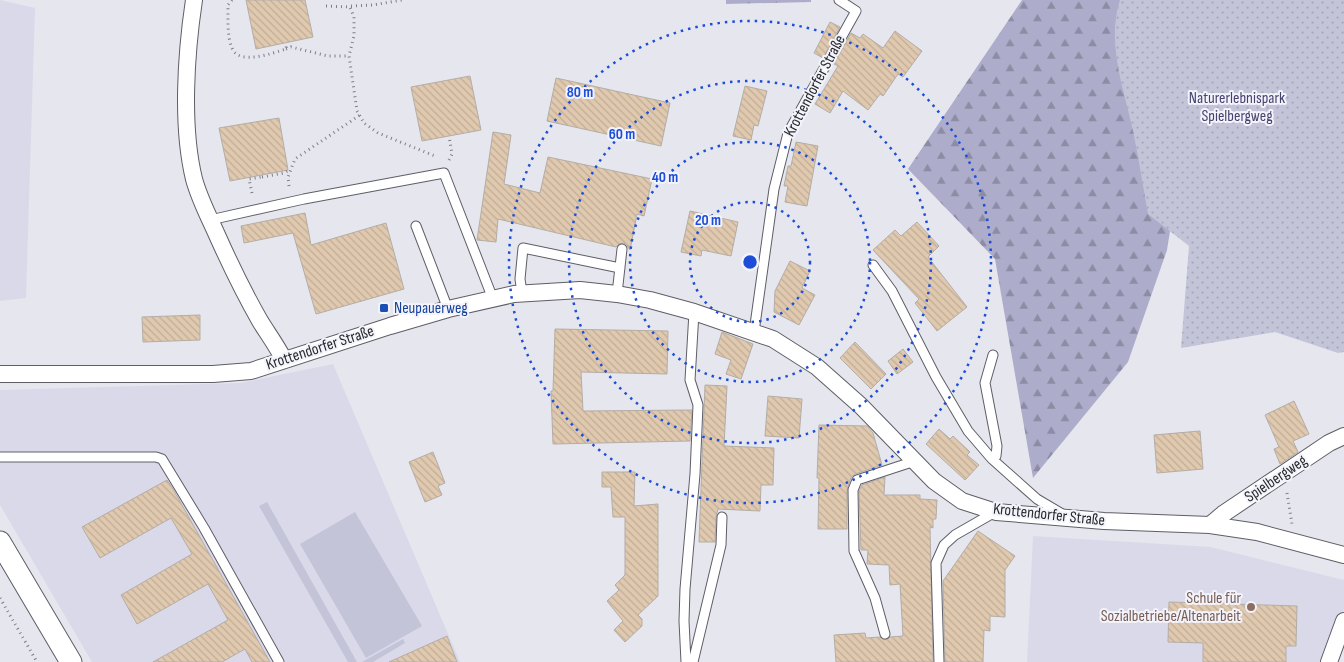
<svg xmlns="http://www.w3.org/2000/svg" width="1344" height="662" viewBox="0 0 1344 662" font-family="'Sofia Sans Condensed',sans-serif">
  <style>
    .built { fill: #dad9ea }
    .forest { fill: url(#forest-firs) }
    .park { fill: url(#park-dots) }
    .pitch { fill: #c4c4d8 }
    .building { fill: url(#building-back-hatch); stroke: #b4ada6 }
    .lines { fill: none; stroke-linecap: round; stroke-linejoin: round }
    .service-casing { stroke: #5f5e66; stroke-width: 11 }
    .minor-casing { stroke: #5f5e66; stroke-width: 18 }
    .tertiary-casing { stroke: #5f5e66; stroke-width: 23 }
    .path { stroke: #7e7e84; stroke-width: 3; stroke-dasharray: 1 4; stroke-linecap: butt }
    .service { stroke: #fff; stroke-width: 9 }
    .minor { stroke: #fff; stroke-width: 16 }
    .tertiary { stroke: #fff; stroke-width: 21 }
    .ring { fill: none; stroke: #1d4ed8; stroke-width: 2.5; stroke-dasharray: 2.5 5 }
    .transit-dot { fill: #1a4fb4; stroke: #f3f3fc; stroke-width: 2 }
    .education-dot { fill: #8d6e63; stroke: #f3f3fc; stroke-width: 2 }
    .labels { text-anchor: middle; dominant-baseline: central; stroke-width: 4; stroke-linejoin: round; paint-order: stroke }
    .street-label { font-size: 16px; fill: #28282b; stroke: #f3f3fc }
    .park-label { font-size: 16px; fill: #47436f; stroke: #f3f3fc }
    .transit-label { font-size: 16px; fill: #164399; stroke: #f3f3fc; text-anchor: start }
    .education-label { font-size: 16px; fill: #785e54; stroke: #f3f3fc; text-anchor: end }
    .centre { fill: #1d4ed8; stroke: #f3f3fc; stroke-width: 2.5 }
    .ring-label { font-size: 15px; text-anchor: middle; font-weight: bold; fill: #1d4ed8; stroke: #f3f3fc; stroke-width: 4; stroke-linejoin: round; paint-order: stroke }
  </style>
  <defs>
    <pattern id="forest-firs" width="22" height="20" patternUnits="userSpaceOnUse" patternTransform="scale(1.25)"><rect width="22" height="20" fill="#adacca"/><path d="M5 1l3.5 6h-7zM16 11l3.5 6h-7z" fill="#8d8ca4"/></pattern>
    <pattern id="park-dots" width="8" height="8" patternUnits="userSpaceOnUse" patternTransform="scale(1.25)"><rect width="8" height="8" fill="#c4c4d8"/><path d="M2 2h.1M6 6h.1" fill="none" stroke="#a8a8ba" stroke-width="1.8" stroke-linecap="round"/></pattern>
    <pattern id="building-back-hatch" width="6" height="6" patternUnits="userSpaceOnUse" patternTransform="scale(1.25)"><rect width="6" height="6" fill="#e0c9af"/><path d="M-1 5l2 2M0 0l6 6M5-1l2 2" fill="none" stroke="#c0ad97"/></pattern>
  </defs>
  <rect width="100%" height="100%" fill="#e6e6ef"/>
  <!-- built -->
  <path class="built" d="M 0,0 L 35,8 L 26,298 L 0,301 Z
    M 333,364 L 460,662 L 92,662 L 0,505 L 0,390 L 241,383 Z
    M 1033,536 L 1211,547 L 1344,580 L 1344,609 L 1328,662 L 1027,662 Z"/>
  <!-- forest -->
  <path class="forest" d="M 726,0 L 811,0 L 811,2 L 726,4 Z
    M 1022,0 L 1174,0 L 1191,99 L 1167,250 L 1128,362 L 1033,478 L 995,259 L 908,169 Z"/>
  <!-- park -->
  <path class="park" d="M 1120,0 L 1344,0 L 1344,352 L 1338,353 L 1275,332 L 1181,348 L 1189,246 L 1148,214 C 1143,187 1139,159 1133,131 C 1124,89 1106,43 1120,0 Z"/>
  <!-- pitch -->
  <path class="pitch" d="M 267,502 L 357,662 L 348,662 L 259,506 Z
    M 355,512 L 422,626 L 366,658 L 300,544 Z
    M 403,639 L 405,643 L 373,662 L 362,662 Z"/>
  <!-- building -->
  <path class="building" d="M 246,0 L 305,0 L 313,37 L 256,49 Z
    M 830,22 L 840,27 L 823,58 L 814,53 Z
    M 895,31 L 922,51 L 903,77 L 898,74 L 883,96 L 880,94 L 868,110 L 843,91 L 830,113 L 815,104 L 838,66 L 834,64 L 851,33 L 860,38 L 863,34 L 883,48 Z
    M 470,76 L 481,130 L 422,141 L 411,87 Z
    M 556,78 L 670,103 L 661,146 L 547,121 Z
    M 745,86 L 767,91 L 758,126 L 754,125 L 751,140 L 733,136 Z
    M 279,118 L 288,170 L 230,181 L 219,128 Z
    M 493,132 L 511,135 L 504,184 L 540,193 L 548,157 L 652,179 L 644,216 L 637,214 L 630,250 L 626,244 L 623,243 L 619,244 L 616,247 L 498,219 L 496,242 L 477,240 Z
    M 796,142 L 818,146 L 807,206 L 785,202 L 788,186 L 784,186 L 788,166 L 791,166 Z
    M 690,211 L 738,222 L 731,256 L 702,250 L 701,256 L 681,252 Z
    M 305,213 L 311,245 L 386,223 L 404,289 L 316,314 L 293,233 L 244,243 L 241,226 Z
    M 917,222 L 939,246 L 928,257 L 967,307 L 937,331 L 915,303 L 919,299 L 873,250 L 895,230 L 901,236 Z
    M 790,261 L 810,271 L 802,288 L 815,295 L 799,325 L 774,312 L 775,291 Z
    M 200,315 L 200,340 L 143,342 L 142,317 Z
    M 555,329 L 668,331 L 667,374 L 581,372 L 583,411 L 692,410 L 690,441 L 553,444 L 551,391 L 553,391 Z
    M 722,332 L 753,344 L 741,379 L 726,374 L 731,360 L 715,354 Z
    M 855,342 L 886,374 L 871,389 L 840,358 Z
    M 903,349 L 913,362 L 897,374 L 888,361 Z
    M 705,385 L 727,386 L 724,446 L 774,448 L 773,485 L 761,485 L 760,511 L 718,509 L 716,517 L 715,542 L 699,542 Z
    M 768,396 L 802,399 L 799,438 L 765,436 Z
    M 1294,401 L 1309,434 L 1293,441 L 1298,452 L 1280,464 L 1274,449 L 1279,447 L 1265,415 Z
    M 819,425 L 867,426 L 873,433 L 882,465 L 855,474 L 851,477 L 847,490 L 847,529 L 818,529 L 819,478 L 817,478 Z
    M 939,429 L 950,439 L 953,436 L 970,452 L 967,455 L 979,465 L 965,480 L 926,444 Z
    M 1200,431 L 1203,469 L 1157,473 L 1154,435 Z
    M 433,452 L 445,483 L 438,486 L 442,495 L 425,502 L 409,462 Z
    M 602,472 L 635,472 L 634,506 L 658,504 L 658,596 L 638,615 L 642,619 L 642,626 L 625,642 L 614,630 L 623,621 L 607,601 L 619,590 L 615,585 L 625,575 L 625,517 L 613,517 L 611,487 L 602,487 Z
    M 885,477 L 884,495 L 920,495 L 920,499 L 937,500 L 936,519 L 933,519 L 933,528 L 930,527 L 933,662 L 836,662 L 834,635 L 865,633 L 866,638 L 880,637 L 884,640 L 890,637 L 903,636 L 900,584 L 890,585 L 889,565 L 867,564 L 868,550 L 861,550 L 859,491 L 862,485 Z
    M 167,480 L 173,489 L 270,662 L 252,662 L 245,649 L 222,662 L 153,662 L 228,620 L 208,584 L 137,624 L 121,595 L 192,554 L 171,518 L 100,558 L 82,527 Z
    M 978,531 L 1015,556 L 1005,570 L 1005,617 L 990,616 L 990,631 L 984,630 L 983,662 L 945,662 L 943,581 Z
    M 1169,602 L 1297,606 L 1296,646 L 1286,646 L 1286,662 L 1203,662 L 1203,643 L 1168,642 Z
    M 447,636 L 457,662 L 389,662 Z"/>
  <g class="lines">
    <defs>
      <path id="service" d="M 210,220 L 304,199 L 444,173 L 493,299
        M 416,226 L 448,309
        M 873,265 L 892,291 L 936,377 L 968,431 L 992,459 L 1037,499 L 1064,515
        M 522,293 L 520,279 L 523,248 L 620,268
        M 617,294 L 622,249
        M 754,332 L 774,189 L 788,133 L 856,11 L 839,0
        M 0,457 L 156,457 L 162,459 L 204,528 L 279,662
        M 992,459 L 996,456 L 997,446 L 985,383 L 993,355
        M 885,634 L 875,598 L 854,551 L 853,490 L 857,480 L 915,461
        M 686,662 L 684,621 L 685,589 L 695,474 L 698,405 L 690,380 L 694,312
        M 693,662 L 721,545 L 722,517
        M 939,662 L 936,563 L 944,545 L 955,535 L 995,512"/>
      <path id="minor" d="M 194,0 C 186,53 181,126 194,179 C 199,198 209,217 217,235 C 230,264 244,293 260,321 C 268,334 277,346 284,360
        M 0,374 L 213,374 L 251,371 L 390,326 L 448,309 L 514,294 L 580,290 L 617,294 L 650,300 L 694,312 L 773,339 L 817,367 L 861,406 L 934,481 L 962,501 L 996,512 L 1104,521 L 1210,525 L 1257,532 L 1344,555
        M 1210,525 L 1223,514 L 1329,443 L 1344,436
        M 1329,662 L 1344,621"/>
      <path id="tertiary" d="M 0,542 L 71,662"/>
    </defs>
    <!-- service casing -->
    <use href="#service" class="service-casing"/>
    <!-- minor casing -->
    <use href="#minor" class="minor-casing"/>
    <!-- tertiary casing -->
    <use href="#tertiary" class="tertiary-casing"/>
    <!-- path -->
    <path class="path" d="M 232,0 L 228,5 C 228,17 227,37 232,48 C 239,66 273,53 286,49 L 287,43
      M 326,6 L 350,7 L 354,17 L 354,36 L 349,56 L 357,111 L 364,123 L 378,133 L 435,156
      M 351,6 L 373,5 L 402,0
      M 286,49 L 291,47 L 328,56 L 349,56
      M 449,160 L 452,154 L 449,136
      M 262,177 L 284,173 L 289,170
      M 289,186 L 288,177 L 295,159 L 360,115
      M 252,193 L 249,179 L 262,177 L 261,175
      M 1287,493 L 1292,524
      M 0,598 L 37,662"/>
    <!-- service -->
    <use href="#service" class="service"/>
    <!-- minor -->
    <use href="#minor" class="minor"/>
    <!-- tertiary -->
    <use href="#tertiary" class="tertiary"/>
  </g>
  <!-- distance rings -->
  <g class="ring">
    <circle cx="750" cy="262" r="60"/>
    <circle cx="750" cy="262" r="120"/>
    <circle cx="750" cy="262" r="181"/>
    <circle cx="750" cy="262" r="241"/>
  </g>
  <!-- markers -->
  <rect class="transit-dot" x="379" y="303" width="10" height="10" rx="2.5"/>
  <circle class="education-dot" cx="1251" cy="607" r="5"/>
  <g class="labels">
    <!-- street labels -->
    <g class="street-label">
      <text transform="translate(815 86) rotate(-62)">Krottendorfer Straße</text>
      <text transform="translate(320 348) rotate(-18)">Krottendorfer Straße</text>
      <text transform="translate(1276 479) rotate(-34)">Spielbergweg</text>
      <text transform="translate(1049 515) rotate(6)">Krottendorfer Straße</text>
    </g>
    <!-- park labels -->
    <g class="park-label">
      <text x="1237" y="98">Naturerlebnispark<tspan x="1237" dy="18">Spielbergweg</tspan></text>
    </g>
    <!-- transit labels -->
    <g class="transit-label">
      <text x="394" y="308">Neupauerweg</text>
    </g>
    <!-- education labels -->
    <g class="education-label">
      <text x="1241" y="598">Schule für<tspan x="1241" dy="18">Sozialbetriebe/Altenarbeit</tspan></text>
    </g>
  </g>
  <circle cx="750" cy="262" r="8" class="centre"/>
  <g class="ring-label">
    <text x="580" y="97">80 m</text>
    <text x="622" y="139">60 m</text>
    <text x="665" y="182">40 m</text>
    <text x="708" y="225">20 m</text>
  </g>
</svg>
